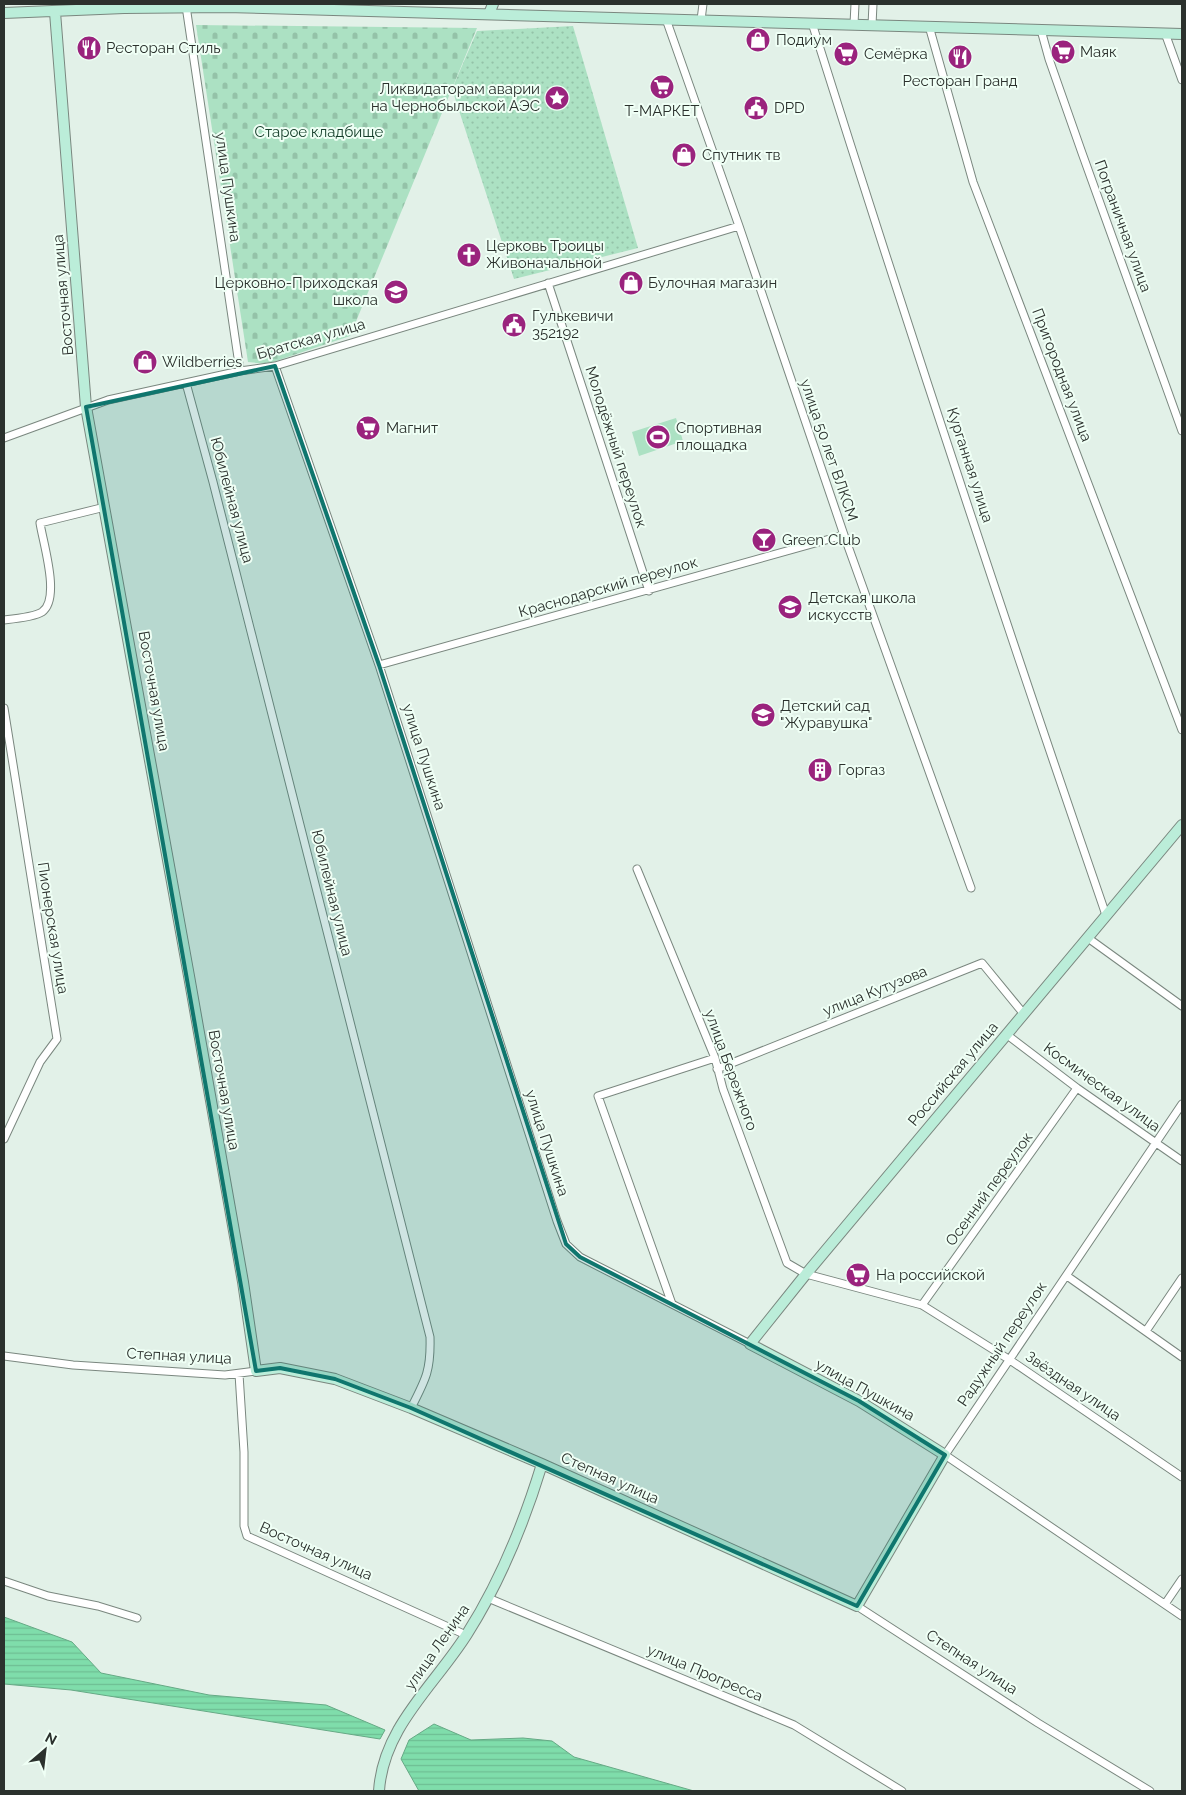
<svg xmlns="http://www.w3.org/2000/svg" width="1186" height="1795" viewBox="0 0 1186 1795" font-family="Raleway,sans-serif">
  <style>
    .green { fill: #ace1c3 }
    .cemetery { fill: url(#cemetery-stones) }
    .park { fill: url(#park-dots) }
    .water { fill: url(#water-rules); stroke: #66a985 }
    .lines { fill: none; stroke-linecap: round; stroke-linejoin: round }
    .street-casing { stroke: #7a877f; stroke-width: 9 }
    .secondary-casing { stroke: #7a877f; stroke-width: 12 }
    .street { stroke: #fff; stroke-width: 7 }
    .secondary { stroke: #bbedd9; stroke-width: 10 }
    .marked { fill: #0f766e; fill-opacity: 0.2; stroke: #0f766e; stroke-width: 4; stroke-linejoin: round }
    .labels { text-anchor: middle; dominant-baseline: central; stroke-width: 4; stroke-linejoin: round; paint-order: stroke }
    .poi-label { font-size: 15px; fill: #2b312d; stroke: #effff5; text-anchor: start }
    .park-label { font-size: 15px; fill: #143d29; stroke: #effff5 }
    .street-label { font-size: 15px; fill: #2b312d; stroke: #effff5 }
  </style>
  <defs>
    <pattern id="cemetery-stones" width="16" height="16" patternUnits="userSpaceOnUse" patternTransform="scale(1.25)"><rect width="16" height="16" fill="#ace1c3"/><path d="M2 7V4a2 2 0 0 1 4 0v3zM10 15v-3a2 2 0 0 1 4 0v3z" fill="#94c2a8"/></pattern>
    <pattern id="park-dots" width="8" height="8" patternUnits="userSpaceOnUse" patternTransform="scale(1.25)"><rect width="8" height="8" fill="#ace1c3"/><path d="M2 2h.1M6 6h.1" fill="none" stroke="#94c2a8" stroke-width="1.8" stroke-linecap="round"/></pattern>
    <pattern id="water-rules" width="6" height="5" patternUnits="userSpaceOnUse" patternTransform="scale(1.25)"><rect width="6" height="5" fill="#7fddab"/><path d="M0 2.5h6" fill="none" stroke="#6ebe93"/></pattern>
  </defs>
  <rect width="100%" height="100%" fill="#e2f1e8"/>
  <!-- green -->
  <path class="green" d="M 676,418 L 683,441 L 639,456 L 632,432 Z"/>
  <!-- cemetery -->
  <path class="cemetery" d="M 196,25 L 477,28 L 350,336 L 267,364 L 248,362 Z"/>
  <!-- park -->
  <path class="park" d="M 573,26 L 638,248 L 514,279 L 452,89 L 477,31 Z"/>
  <!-- water -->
  <path class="water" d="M 4,1617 L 72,1642 L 101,1673 L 209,1695 L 326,1705 L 385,1730 L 380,1739 L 71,1690 L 4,1684 Z
    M 434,1724 L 471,1740 L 523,1738 L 552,1741 L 574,1757 L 694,1791 L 419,1791 L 401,1759 L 409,1740 Z"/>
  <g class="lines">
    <defs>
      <path id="street" d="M 186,6 L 240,371
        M 666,19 L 739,226 L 844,535 L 971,888
        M 701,20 L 703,4
        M 812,23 C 906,322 1004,619 1106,915
        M 854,24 L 855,4
        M 872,25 L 873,4
        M 929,26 L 973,182 L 1182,730
        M 1041,30 L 1049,59 L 1082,153 L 1182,431
        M 1165,33 L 1182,80
        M 548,283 L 649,591
        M 275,366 L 379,665 L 557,1221 L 566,1244 L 580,1257 L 750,1344
        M 186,383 L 213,482 L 430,1337 C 431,1370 426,1379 411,1408
        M 4,438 L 108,400 L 240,371 L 275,366 L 739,226
        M 4,620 C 13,619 34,617 42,612 C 61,599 43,543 40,523 L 105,507
        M 379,665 L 844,535
        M 4,708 L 57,1039 L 40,1062 L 4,1139
        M 637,869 L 715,1058 L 723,1089 L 787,1263 L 806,1274 L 922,1305 L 1010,1360 L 1182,1477
        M 1088,938 L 1182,1006
        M 1006,1034 L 1077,1088 L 1182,1161
        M 717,1069 L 982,963 L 1023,1013
        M 1182,1104 L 945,1455 L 1182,1616
        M 1067,1276 L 1182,1357
        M 672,1304 L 598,1096 L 715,1058
        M 922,1305 L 1077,1088
        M 1146,1331 L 1182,1278
        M 4,1356 L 73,1365 L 225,1375 L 256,1371
        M 239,1374 L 244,1452 L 244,1526 L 247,1536 L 466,1635
        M 4,1581 L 48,1596 L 98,1606 L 137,1618
        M 488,1598 L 794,1725 L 902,1791
        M 1165,1604 L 1182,1579
        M 857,1606 L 1038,1723 L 1150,1791"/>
      <path id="secondary" d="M 55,12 L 86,407 L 189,976 L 243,1282 L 256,1371 L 280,1368 L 335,1379 L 411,1408 L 542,1464 L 857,1606 L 945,1455 L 859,1401 L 750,1344 L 806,1274 L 1182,825
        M 4,13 L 124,8 L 226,7 L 1182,34
        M 489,14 L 493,4
        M 379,1791 C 383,1727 435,1685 467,1634 C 500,1582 524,1523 542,1464"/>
    </defs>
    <!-- street casing -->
    <use href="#street" class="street-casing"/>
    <!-- secondary casing -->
    <use href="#secondary" class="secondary-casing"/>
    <!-- street -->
    <use href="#street" class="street"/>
    <!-- secondary -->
    <use href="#secondary" class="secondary"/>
  </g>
  <!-- marked area -->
  <path class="marked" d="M 275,366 L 379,665 L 566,1244 L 580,1257 L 859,1401 L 945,1455 L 857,1606 L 411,1408 L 335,1379 L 280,1368 L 256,1371 L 86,407 Z"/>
  <!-- icons -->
  <defs>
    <symbol id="shop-disc" viewBox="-11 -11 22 22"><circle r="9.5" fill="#9a237d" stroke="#effff5"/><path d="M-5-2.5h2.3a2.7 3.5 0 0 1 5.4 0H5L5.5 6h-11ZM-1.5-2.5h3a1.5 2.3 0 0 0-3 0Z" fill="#fff"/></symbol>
    <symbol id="restaurant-disc" viewBox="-11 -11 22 22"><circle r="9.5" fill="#9a237d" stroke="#effff5"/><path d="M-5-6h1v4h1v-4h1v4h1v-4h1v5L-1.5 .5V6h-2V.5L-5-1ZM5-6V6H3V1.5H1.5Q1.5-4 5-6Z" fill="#fff"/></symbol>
    <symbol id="supermarket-disc" viewBox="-11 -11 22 22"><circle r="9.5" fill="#9a237d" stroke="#effff5"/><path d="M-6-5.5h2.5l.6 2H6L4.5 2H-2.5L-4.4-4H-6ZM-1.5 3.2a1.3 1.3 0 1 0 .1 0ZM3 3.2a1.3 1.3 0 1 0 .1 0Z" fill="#fff"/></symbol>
    <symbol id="sight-disc" viewBox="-11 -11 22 22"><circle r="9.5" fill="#9a237d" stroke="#effff5"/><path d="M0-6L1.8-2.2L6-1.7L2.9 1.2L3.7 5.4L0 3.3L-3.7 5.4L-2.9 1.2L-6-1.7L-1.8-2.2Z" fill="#fff"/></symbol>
    <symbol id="civic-disc" viewBox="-11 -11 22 22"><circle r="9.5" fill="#9a237d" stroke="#effff5"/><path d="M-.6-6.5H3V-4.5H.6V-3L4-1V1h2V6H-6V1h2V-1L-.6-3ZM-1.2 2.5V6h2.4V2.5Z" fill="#fff"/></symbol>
    <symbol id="church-disc" viewBox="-11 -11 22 22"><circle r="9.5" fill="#9a237d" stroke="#effff5"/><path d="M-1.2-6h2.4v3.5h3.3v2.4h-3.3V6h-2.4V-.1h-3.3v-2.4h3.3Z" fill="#fff"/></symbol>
    <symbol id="school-disc" viewBox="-11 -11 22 22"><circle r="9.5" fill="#9a237d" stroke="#effff5"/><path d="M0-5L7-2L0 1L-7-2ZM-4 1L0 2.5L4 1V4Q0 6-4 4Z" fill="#fff"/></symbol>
    <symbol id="stadium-disc" viewBox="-11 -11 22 22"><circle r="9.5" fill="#9a237d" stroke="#effff5"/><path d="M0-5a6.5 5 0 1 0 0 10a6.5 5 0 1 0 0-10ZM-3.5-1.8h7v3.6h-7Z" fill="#fff"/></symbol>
    <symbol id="bar-disc" viewBox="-11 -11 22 22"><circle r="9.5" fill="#9a237d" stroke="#effff5"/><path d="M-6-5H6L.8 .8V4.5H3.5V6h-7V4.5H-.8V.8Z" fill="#fff"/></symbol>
    <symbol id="building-disc" viewBox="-11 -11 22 22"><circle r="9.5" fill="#9a237d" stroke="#effff5"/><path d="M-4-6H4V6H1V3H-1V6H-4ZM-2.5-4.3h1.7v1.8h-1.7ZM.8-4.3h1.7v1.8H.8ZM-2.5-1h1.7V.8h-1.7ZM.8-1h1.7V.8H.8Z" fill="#fff"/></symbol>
  </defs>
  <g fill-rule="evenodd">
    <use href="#shop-disc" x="744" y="26" width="28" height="28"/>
    <use href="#restaurant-disc" x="75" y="34" width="28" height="28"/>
    <use href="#supermarket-disc" x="1049" y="38" width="28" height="28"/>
    <use href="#supermarket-disc" x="832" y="40" width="28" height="28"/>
    <use href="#restaurant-disc" x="946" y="43" width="28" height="28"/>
    <use href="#supermarket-disc" x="648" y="73" width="28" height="28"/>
    <use href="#sight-disc" x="543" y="84" width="28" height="28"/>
    <use href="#civic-disc" x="742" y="94" width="28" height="28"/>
    <use href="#shop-disc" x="670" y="141" width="28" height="28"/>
    <use href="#church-disc" x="455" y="241" width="28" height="28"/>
    <use href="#shop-disc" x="617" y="269" width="28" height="28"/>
    <use href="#school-disc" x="382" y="278" width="28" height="28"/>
    <use href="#civic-disc" x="500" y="311" width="28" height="28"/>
    <use href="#shop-disc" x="131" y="348" width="28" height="28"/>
    <use href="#supermarket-disc" x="354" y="414" width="28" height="28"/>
    <use href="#stadium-disc" x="644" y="423" width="28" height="28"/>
    <use href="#bar-disc" x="750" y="526" width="28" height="28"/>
    <use href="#school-disc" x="776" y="593" width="28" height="28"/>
    <use href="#school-disc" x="749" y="701" width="28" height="28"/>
    <use href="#building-disc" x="806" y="756" width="28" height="28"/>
    <use href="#supermarket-disc" x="844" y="1261" width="28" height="28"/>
  </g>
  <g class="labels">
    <!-- poi labels -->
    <g class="poi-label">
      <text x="776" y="40">Подиум</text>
      <text x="106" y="48">Ресторан Стиль</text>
      <text x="1080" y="52">Маяк</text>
      <text x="864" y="54">Семёрка</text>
      <text x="960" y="81" text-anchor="middle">Ресторан Гранд</text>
      <text x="540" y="89" text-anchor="end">Ликвидаторам аварии<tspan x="540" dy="17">на Чернобыльской АЭС</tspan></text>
      <text x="774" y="108">DPD</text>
      <text x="662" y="111" text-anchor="middle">Т-МАРКЕТ</text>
      <text x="702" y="155">Спутник тв</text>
      <text x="486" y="246">Церковь Троицы<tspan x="486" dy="17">Живоначальной</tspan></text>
      <text x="378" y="283" text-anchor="end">Церковно-Приходская<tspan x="378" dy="17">школа</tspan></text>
      <text x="648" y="283">Булочная магазин</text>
      <text x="532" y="316">Гулькевичи<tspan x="532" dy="17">352192</tspan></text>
      <text x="162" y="362">Wildberries</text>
      <text x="386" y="428">Магнит</text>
      <text x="676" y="428">Спортивная<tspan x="676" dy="17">площадка</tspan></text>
      <text x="782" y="540">Green Club</text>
      <text x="808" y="598">Детская школа<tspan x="808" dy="17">искусств</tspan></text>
      <text x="780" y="706">Детский сад<tspan x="780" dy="17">"Журавушка"</tspan></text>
      <text x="838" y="770">Горгаз</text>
      <text x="876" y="1275">На российской</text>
    </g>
    <!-- park labels -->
    <g class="park-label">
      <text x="319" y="132">Старое кладбище</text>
    </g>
    <!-- street labels -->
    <g class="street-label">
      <text transform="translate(228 187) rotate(82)">улица Пушкина</text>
      <text transform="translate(1123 226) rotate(70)">Пограничная улица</text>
      <text transform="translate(63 295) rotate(-95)">Восточная улица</text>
      <text transform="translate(311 339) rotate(-16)">Братская улица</text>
      <text transform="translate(1062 375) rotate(69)">Пригородная улица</text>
      <text transform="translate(616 447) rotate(72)">Молодёжный переулок</text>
      <text transform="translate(829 450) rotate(71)">улица 50 лет ВЛКСМ</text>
      <text transform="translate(970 465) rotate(72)">Курганная улица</text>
      <text transform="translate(232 500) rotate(75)">Юбилейная улица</text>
      <text transform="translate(608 587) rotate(-16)">Краснодарский переулок</text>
      <text transform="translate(154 691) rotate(80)">Восточная улица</text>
      <text transform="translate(424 757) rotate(72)">улица Пушкина</text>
      <text transform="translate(332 893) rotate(76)">Юбилейная улица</text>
      <text transform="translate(53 928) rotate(81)">Пионерская улица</text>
      <text transform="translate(875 991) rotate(-22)">улица Кутузова</text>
      <text transform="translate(731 1070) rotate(70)">улица Бережного</text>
      <text transform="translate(953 1074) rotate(-50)">Российская улица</text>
      <text transform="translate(1102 1087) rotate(36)">Космическая улица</text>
      <text transform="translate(224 1090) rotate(80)">Восточная улица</text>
      <text transform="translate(547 1143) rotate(72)">улица Пушкина</text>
      <text transform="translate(989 1189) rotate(-54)">Осенний переулок</text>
      <text transform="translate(1002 1344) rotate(-56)">Радужный переулок</text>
      <text transform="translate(179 1356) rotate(3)">Степная улица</text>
      <text transform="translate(1073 1386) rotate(34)">Звёздная улица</text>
      <text transform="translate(865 1390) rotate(29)">улица Пушкина</text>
      <text transform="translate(610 1478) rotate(24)">Степная улица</text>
      <text transform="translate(316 1551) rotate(24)">Восточная улица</text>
      <text transform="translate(437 1647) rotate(-55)">улица Ленина</text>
      <text transform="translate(972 1662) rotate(33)">Степная улица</text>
      <text transform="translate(705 1673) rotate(23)">улица Прогресса</text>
    </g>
  </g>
  <!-- border -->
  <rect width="1186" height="1795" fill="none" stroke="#2b312d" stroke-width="10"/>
  <!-- north arrow -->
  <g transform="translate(45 1750) rotate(28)" stroke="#effff5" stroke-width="4" paint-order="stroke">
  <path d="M0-4L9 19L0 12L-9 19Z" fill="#2b312d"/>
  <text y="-8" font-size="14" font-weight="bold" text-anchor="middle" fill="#2b312d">N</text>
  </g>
</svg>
